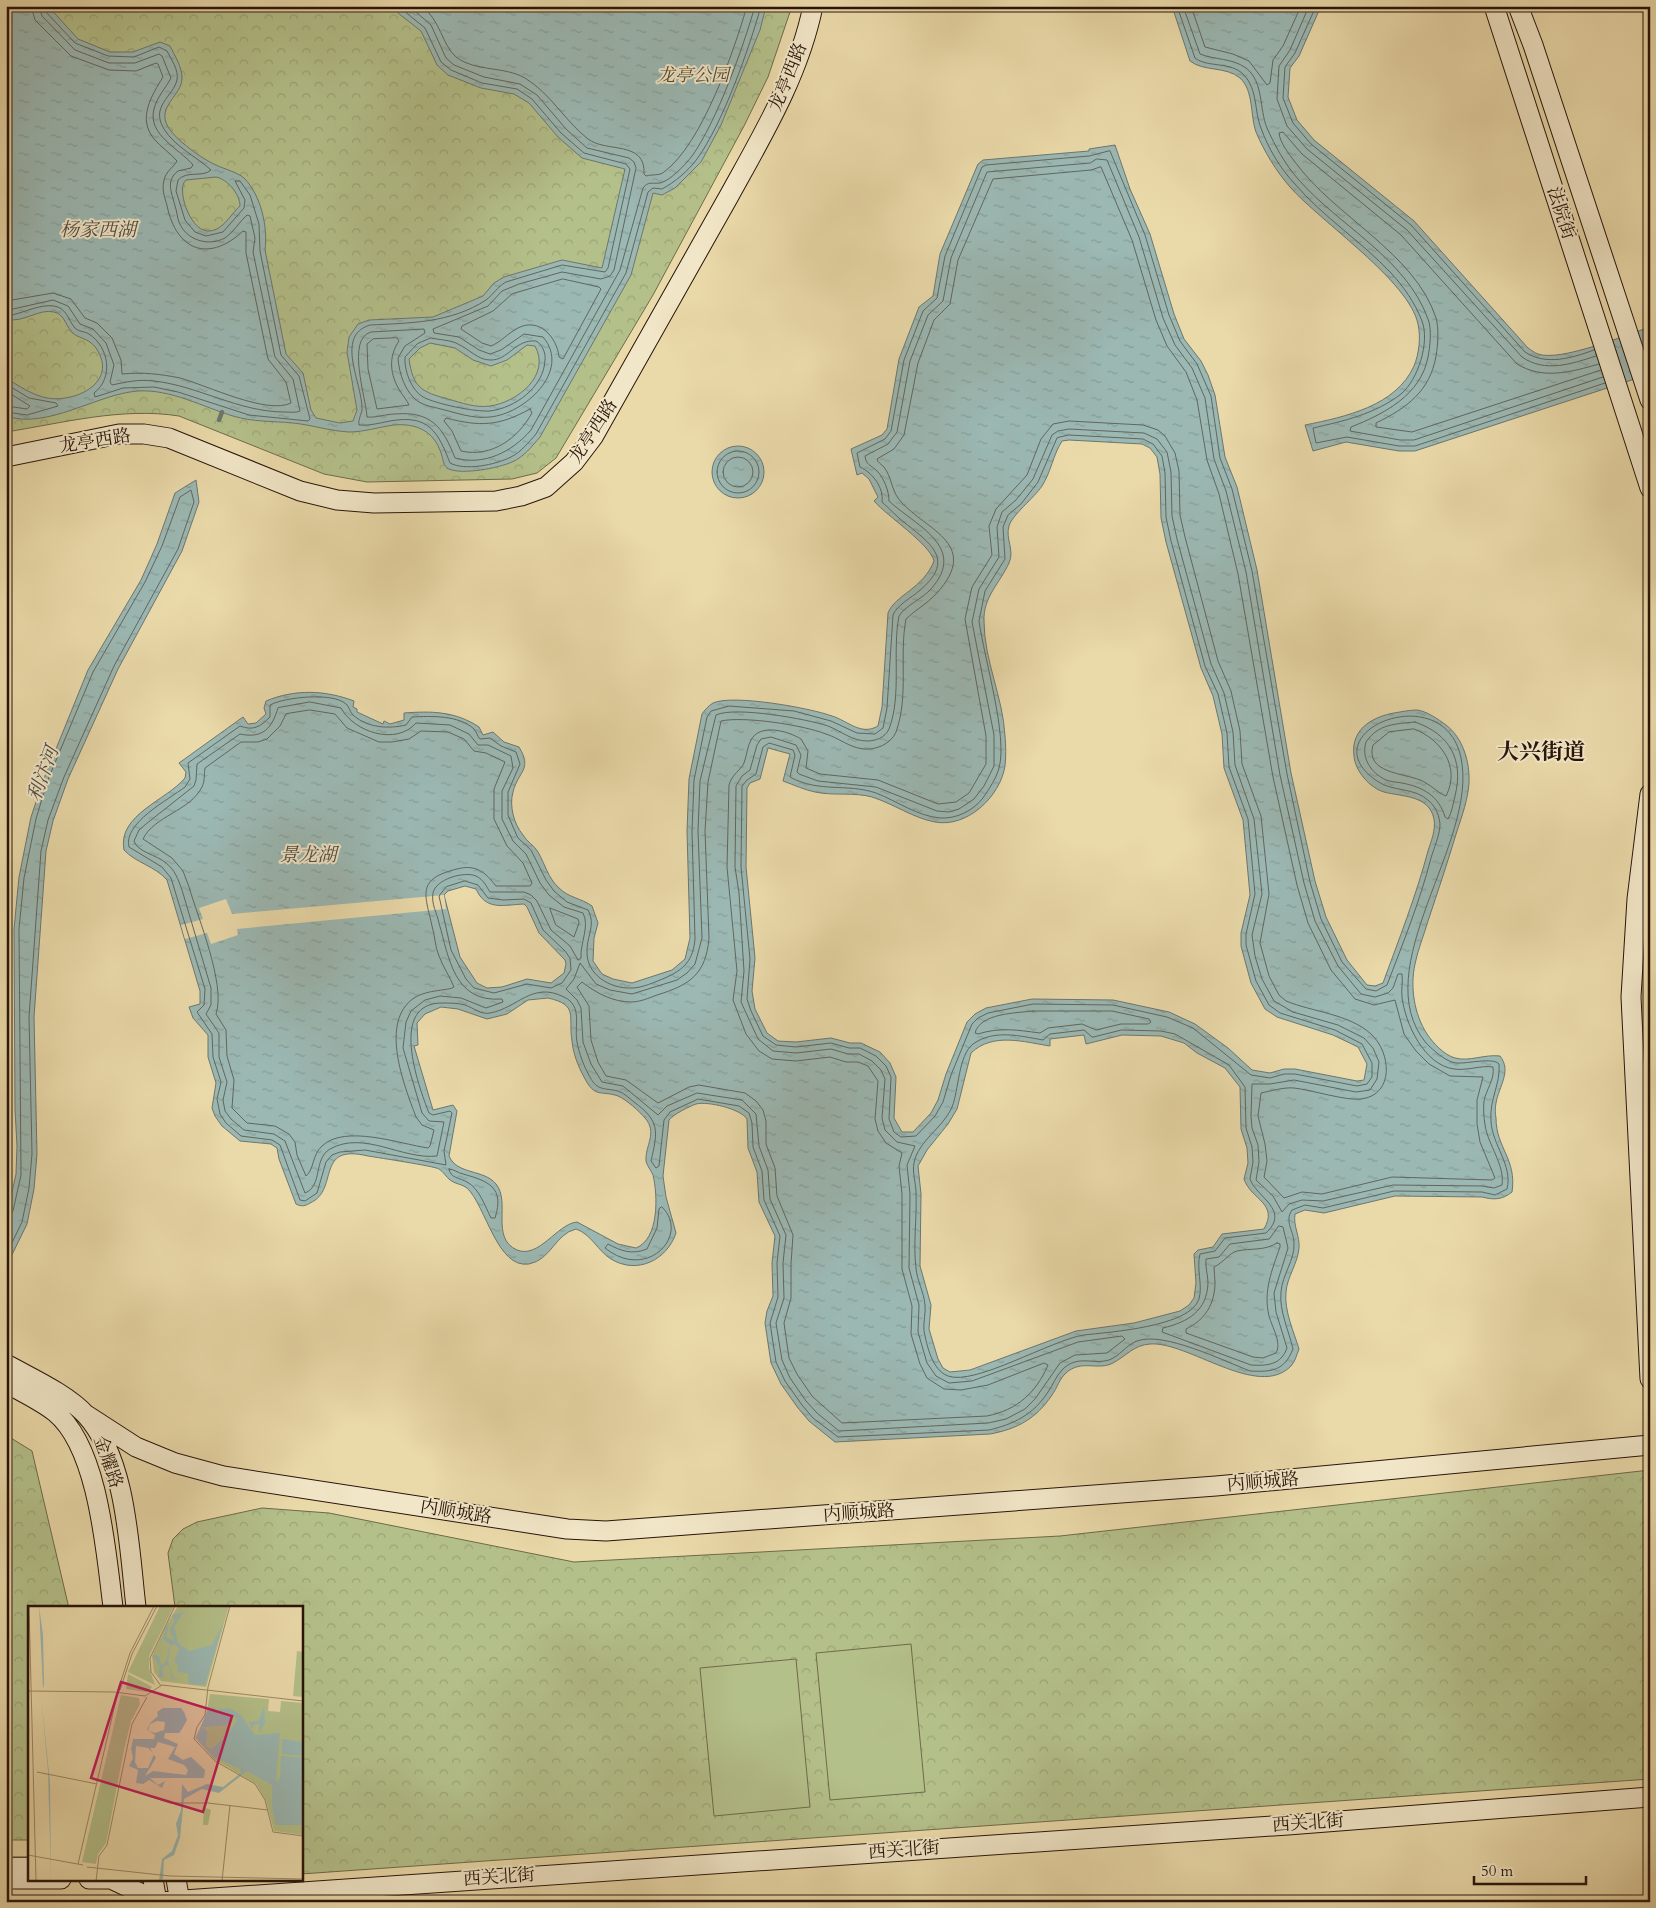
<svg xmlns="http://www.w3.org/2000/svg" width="1656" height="1908" viewBox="0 0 1656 1908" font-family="Cardo,'Noto Serif SC',serif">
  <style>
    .park { fill: url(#park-crowns); stroke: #6e6a4a }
    .pitch { fill: #b4c08a; stroke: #6e6a4a }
    .water { fill: url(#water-ripples); stroke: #6d766f; fill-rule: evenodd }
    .pier { fill: #ead9a9 }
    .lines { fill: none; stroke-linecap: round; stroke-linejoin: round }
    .shore { stroke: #62665e; stroke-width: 1 }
    .stream { stroke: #6d766f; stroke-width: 4.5 }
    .street-casing { stroke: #584532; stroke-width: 15 }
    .secondary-casing { stroke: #28140a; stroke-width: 21 }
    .street { stroke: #f1e6c7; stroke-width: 12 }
    .secondary { stroke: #f1e6c7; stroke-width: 19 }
    .labels { text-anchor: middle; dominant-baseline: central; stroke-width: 4; stroke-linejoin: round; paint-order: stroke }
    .park-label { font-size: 18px; font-style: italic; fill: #524830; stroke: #f1e6c7 }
    .street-label { font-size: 18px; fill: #28140a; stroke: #f1e6c7 }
    .water-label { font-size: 19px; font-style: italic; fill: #504d45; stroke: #f1e6c7 }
    .district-label { font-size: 22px; font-weight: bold; fill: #28140a; stroke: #f1e6c7 }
    .inset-road { fill: none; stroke: #9c8a69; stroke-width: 1 }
    .view { fill: #c2185b; fill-opacity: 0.15; stroke: #c2185b; stroke-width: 2.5 }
    .inset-edge { fill: none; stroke: #28140a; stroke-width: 2.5 }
  </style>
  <defs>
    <pattern id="park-crowns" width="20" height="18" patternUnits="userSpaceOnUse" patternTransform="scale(1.25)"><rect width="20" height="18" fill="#b4c08a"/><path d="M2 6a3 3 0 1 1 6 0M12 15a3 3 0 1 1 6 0" fill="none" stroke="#9ba476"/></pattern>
    <pattern id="water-ripples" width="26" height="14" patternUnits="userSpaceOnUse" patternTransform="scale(1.25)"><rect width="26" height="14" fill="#9bb8b3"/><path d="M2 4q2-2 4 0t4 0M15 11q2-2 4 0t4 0" fill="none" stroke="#869d99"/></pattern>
  </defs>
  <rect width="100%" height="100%" fill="#ead9a9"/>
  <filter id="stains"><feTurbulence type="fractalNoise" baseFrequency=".004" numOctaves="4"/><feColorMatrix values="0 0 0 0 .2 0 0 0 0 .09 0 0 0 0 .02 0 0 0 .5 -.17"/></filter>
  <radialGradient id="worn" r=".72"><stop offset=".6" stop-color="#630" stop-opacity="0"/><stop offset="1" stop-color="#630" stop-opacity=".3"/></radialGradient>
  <!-- park -->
  <path class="park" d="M 6,6 L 792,6 L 768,77 L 744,126 L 653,295 L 556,458 L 537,473 L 512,479 L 367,482 L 324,474 L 179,416 C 122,407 63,423 6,432 Z
    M 6,1435 L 32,1451 L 68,1604 L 67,1607 L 29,1607 L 29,1840 L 6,1840 Z
    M 1650,1470 L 1650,1779 L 301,1874 L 301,1607 L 175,1607 L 168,1553 L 173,1539 L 183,1529 L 197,1522 L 262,1508 L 329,1513 L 574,1562 L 1060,1536 Z"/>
  <!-- pitch -->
  <path class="pitch" d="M 911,1644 L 925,1792 L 830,1800 L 816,1653 Z
    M 796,1659 L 810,1807 L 714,1816 L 700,1668 Z"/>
  <!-- water -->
  <path class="water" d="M 6,6 L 48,6 L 78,39 L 110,52 L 133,52 L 160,42 L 170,46 C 175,56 182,67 182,78 C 182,96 156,106 168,127 C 176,140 202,159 216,165 C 224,169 237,172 244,178 C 261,195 268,227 265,250 L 286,354 L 303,373 L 311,410 L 316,418 L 340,423 L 353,421 L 357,410 L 347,352 L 349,337 L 358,324 L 369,320 L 433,317 L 483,296 L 494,283 L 504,277 L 562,260 L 602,268 L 625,169 L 582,158 L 558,137 L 529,103 L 514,94 L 481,88 L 448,75 L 437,65 L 421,31 L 389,6 L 766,6 L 760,30 L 721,125 L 701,162 L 675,188 L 662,195 L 653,193 L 631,275 L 540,437 C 532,446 524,457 512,462 C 499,468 462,475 449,469 C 443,467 443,458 441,453 C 434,431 416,423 394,425 C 379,427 364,432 349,432 C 330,431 312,425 293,423 C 272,421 253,422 233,416 C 203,407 171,389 138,391 C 97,394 47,430 6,416 L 6,378 C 19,386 32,395 47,398 C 76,403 119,382 96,348 C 88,337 77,339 71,331 C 65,324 64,314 54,312 C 39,308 22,324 6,319 ZM 216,177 C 227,179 240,194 240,206 C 230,215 222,232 207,231 C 189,229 176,188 186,180 ZM 430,343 L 455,348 L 473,360 L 491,366 L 507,360 L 527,345 L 535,346 C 551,375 518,402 490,406 C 475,408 462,403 448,399 C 422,392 413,388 409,359 L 420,348 Z
    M 1172,6 L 1321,6 L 1299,56 L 1290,68 L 1288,97 L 1297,120 L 1314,140 L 1414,221 L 1528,348 C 1531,350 1535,353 1538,354 C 1560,362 1626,335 1650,327 L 1650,374 L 1415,451 L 1399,451 L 1346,442 L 1313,451 L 1305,425 C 1345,417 1396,406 1414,366 C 1419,354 1421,337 1418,324 C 1409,281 1321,222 1290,187 C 1276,171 1264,151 1256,132 C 1250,115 1254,91 1240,78 C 1226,66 1204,72 1190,61 Z
    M 1115,145 L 1130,189 L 1150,234 L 1174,314 L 1184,339 L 1201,361 L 1208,375 L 1215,395 L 1225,457 L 1237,487 L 1257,570 L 1291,773 L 1315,881 L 1326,917 L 1347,960 L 1367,985 L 1375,986 L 1383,983 C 1399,939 1416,896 1428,851 C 1431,841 1436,830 1434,819 C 1429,795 1403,797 1384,792 C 1370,788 1355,771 1354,756 C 1350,727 1376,715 1400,712 C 1405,711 1412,710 1417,710 C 1426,711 1438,719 1446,725 C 1463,738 1470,762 1469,783 C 1468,799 1462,816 1457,831 C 1448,861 1438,891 1428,921 C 1424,935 1418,949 1415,964 C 1410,987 1414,1014 1427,1034 C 1433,1043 1444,1055 1455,1058 C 1469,1062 1485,1054 1500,1056 C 1512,1071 1499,1086 1496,1103 C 1495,1108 1495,1113 1496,1118 C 1496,1148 1517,1159 1512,1192 C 1502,1200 1494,1200 1482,1197 L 1395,1196 L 1324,1213 L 1305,1210 L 1295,1214 C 1293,1226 1300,1236 1299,1248 C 1298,1263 1287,1277 1286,1292 C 1284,1311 1294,1332 1299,1349 C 1297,1354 1295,1362 1291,1366 C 1258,1400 1188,1341 1150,1344 C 1134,1345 1126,1356 1113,1363 C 1098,1371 1081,1359 1066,1373 C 1060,1378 1057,1388 1052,1395 C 1036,1419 1017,1429 990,1434 L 835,1442 L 809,1421 L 798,1408 L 781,1384 L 771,1363 L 765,1323 L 767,1311 L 773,1296 L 772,1263 L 775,1236 L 759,1202 L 757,1172 L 748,1148 L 747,1119 C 741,1109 708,1101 696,1104 C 688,1107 674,1114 669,1120 L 663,1176 L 666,1197 L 676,1233 C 667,1260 637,1275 611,1259 C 598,1251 591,1234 576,1229 C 555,1234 551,1260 529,1264 C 497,1269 486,1206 467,1188 C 462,1184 455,1184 450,1180 C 446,1177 444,1172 439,1169 C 434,1166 380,1158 368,1156 C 314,1143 340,1190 310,1203 C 305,1206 302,1207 296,1204 L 279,1159 L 277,1148 L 271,1144 L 240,1141 L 222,1126 L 215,1116 L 212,1108 L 216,1083 L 208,1057 L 208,1035 L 193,1018 L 189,1007 L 200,1004 L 200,991 L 167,880 C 155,866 136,863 124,850 C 117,815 167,800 185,778 L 186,772 L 179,763 L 243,717 L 248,724 L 256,723 L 266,714 L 264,708 L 266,701 C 295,689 325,690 354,701 L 353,707 L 357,709 L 357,712 L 383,724 L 384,721 L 390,724 L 404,720 L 404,713 C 431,711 455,711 479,727 L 483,735 L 493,732 L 504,742 L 519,747 C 533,770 518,771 513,792 C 509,806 514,824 523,835 C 527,842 534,845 538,852 C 545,864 548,878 559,888 C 569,898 581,898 592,906 L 598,923 L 594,938 L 593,961 L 602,974 L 613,979 L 632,983 L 672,970 L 685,959 L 690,938 L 687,831 L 689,779 L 702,714 C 705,710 708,706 713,703 C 733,694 810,708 832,716 C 848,721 861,736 878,726 L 882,707 L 888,613 C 895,595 923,589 934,561 C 930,544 888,517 874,501 L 878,497 L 869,479 L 862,473 L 857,475 L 851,449 L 882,435 L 887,429 L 899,359 L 919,307 L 933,296 L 940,254 L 978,164 L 983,160 L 1089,151 L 1089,149 ZM 1069,440 L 1142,444 L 1150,448 L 1157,457 L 1160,474 L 1161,518 L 1166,542 L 1201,668 L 1213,696 L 1222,734 L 1224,768 L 1243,820 L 1250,895 L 1241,933 L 1241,946 L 1251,983 L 1265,1009 L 1277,1017 L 1333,1035 L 1358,1047 L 1367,1064 L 1364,1080 L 1357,1081 L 1295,1069 L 1284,1069 L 1270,1073 L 1252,1070 L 1228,1048 L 1195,1024 L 1169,1012 L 1113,1000 L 1032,999 L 986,1008 L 975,1014 L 967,1022 L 946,1074 L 938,1100 L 931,1113 L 913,1132 L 902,1132 L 894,1118 L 896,1077 L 890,1063 L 880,1052 L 861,1043 L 850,1043 L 831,1038 L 796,1042 L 778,1041 L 767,1033 L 755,1009 L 752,991 L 755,958 L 746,867 L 747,788 L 750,783 L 760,779 L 768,748 L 790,754 L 783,781 C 794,785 805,790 815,792 C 834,796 854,792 872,797 C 894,804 913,818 935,822 C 967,828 1000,797 1005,766 C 1006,757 1006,746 1005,736 C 1003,697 984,660 984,621 C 983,597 1000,583 1009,563 C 1015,550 1005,539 1009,526 C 1012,515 1034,498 1042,486 C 1051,472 1053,455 1062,441 ZM 465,886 L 476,889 C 486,911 503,905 524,904 L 527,907 L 539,933 L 565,960 L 566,964 L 564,973 L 551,983 L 527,979 L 502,987 L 487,988 L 477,983 L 460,957 L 444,895 L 448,891 ZM 548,998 C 579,1005 568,1016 572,1041 C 573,1053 578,1066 584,1077 C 595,1099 601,1090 618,1096 C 627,1100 639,1111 645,1118 C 658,1133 645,1145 646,1161 C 647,1166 651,1170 653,1175 C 658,1196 659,1239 636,1248 L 618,1244 L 577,1222 C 557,1224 539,1259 517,1250 C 490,1238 511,1202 496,1184 C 484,1169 457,1175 449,1156 L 457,1111 L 453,1105 L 433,1110 L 414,1046 L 418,1045 L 417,1023 L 425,1014 L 441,1007 L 458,1009 L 487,1019 L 507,1014 L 528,1000 ZM 1084,1035 L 1086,1044 L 1122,1035 L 1161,1036 L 1184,1043 L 1197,1053 L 1225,1068 L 1240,1087 L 1241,1129 L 1247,1148 L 1248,1163 L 1244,1179 C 1251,1200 1279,1203 1264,1229 L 1222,1234 L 1213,1247 L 1198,1250 L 1194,1254 L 1196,1283 L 1194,1298 L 1189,1305 L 1180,1311 L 1134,1323 L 1076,1331 L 970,1370 L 950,1372 L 943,1368 L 938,1359 L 929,1329 L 931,1305 L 920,1266 L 921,1194 L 918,1166 L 927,1150 L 948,1124 L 957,1109 L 971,1053 C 993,1032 1024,1042 1050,1046 L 1050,1039 Z
    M712 472a26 26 0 1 1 52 0a26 26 0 1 1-52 0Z
    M 196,480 L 199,502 L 182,551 L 118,669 L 68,779 L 53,821 L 46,851 L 34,1017 L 37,1154 L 34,1189 L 27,1224 L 6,1267 L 6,1219 L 16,1174 L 17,1146 L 15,1109 L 14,929 L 19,877 L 31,817 L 43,781 L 88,670 L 141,580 L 157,544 L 175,493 Z"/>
  <!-- pier -->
  <path class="pier" d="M 444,895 L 446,909 L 237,929 L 238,935 L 211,944 L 207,933 L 185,939 L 181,925 L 203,919 L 199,908 L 226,899 L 232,914 Z"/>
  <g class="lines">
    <!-- shore -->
    <path class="shore" d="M 398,6 L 425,28 L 441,62 L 451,70 L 482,83 L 517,89 L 532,99 L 561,133 L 584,153 L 626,164 L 630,169 L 608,268 L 605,272 L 562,265 L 506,282 C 497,287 494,294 486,300 C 451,323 410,323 370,325 C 334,336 363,384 362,410 C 361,415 358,420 359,425 C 368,426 380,423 390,421 C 429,414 438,432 450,463 C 465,471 495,465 511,457 C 521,452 529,442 536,434 L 626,273 L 648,192 L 653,188 L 662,189 C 675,182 688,171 697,159 C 723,123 749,49 761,6
      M 409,6 L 431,25 L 446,58 L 454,65 L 484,77 L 520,84 L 537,95 L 566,129 L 587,148 L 629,158 L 634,162 L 636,168 L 614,270 L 610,276 L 601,279 L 562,272 L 519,284 L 502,291 L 488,306 L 433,329 L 434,333 L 459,337 L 479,350 L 490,354 L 501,350 L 524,334 L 543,337 C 572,371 524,414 490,417 C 473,419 457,413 441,409 C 434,407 425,406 419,402 C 405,393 399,373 398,358 L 405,346 L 425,333 L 424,329 L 371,332 C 346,339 366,397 367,417 C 376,418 386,414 395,414 C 431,411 443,427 455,458 C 484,466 512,452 531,430 L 620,270 L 643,188 C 648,181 652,184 660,183 C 670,181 686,164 692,156 C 717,121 743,48 755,6
      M 422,6 C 441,21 442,45 456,57 C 476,72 504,66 525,78 C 551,94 565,121 588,139 C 606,153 646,140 644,174 L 646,176 C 653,174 659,176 664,172 C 702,144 734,51 747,6
      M 1177,6 L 1195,58 C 1208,68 1231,61 1244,75 C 1258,90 1254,111 1261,128 C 1268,148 1280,168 1294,183 C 1323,217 1361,241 1391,273 C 1404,287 1415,303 1422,321 C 1430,342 1418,380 1401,394 C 1375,414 1344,421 1313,428 L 1316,443 L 1347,437 L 1399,446 L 1415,446 L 1605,383
      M 1183,6 L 1200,54 C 1215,60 1232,58 1246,68 C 1264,82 1259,109 1267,128 C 1275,146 1285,164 1298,179 C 1339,226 1406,258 1428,319 C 1432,329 1430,347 1428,357 C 1421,395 1384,414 1351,427 L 1350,431 L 1400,440 L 1414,440 L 1603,377
      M 1191,6 L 1205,47 L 1233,54 L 1249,61 L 1267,85 L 1270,83 L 1273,60 L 1283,46 L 1301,6
      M 1309,6 L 1290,50 L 1279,66 L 1277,99 L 1287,126 L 1307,149 L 1407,230 L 1522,357 C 1545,373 1571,364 1596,356
      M 1316,6 L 1295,53 L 1285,67 L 1283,98 L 1293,123 L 1311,144 L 1411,225 L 1525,352 C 1546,366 1572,358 1594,350
      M 1110,151 L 1145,235 L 1169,315 L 1180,341 L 1197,364 L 1211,396 L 1220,458 L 1232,489 L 1252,571 L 1287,774 L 1310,882 L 1321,919 L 1342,962 L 1366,989 L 1376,991 L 1387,985 C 1403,943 1420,901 1431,858 C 1434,848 1439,837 1440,826 C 1440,817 1436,807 1429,801 C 1415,787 1392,792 1377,781 C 1306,733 1444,675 1461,758 C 1479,842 1365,968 1426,1043 C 1433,1050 1446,1062 1456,1063 C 1467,1064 1493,1057 1499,1064 C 1501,1083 1489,1100 1491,1121 C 1492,1145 1513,1165 1507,1189 L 1495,1195 L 1482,1192 L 1394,1191 L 1323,1208 L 1305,1205 L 1292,1210 C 1284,1222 1294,1231 1294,1243 C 1295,1260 1282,1275 1281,1292 C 1279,1311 1289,1331 1293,1349 C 1284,1371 1272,1372 1250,1371 C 1224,1361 1163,1331 1137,1341 C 1126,1345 1120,1356 1109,1360 C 1093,1365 1077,1354 1062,1370 C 1056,1376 1053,1385 1048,1392 C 1033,1415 1014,1424 989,1430 L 838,1437 L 813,1418 L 802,1405 L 785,1381 L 776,1362 L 770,1323 L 778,1297 L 777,1263 L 780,1236 L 764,1200 L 762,1171 L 753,1147 L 752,1123 L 749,1113 L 739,1106 L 698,1099 L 670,1112 L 664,1120 L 659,1166 L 656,1168 L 651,1161 C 658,1131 660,1121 634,1102 C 629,1098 624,1093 618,1091 C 605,1088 597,1091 590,1077 C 584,1067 579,1053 577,1042 C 574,1026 583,1006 564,997 C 532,981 518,1008 490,1013 C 481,1015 474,1008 465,1005 C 458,1003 450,1003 443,1003 C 388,1002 418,1085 429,1113 L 433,1115 L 450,1111 L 452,1113 L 444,1151 L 446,1165 L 365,1150 L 340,1152 L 332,1155 L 326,1162 L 317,1193 L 305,1201 L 300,1200 L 280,1145 L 272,1140 L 241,1136 L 226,1123 L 220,1114 L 217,1099 L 221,1082 L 213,1057 L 212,1034 L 197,1012 L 204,1005 L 205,989 L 171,878 L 162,867 L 129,847 C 123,823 168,800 185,787 L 190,779 L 188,763 L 240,726 C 253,731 260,727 270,717 L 270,705 C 285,697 333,692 346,704 C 349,706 350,713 354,716 C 369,728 388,729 406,725 L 412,717 C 431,716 459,715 474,729 C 477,732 477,736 480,739 L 490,738 L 501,746 L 516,752 L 520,764 L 508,792 L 508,815 L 513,827 L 518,838 L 531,850 L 546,880 L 554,891 L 567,902 L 588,910 C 596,925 587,935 587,951 C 586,974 609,989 632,988 C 642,988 655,982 665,978 C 685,969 693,960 695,939 L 692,831 L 694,780 L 707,717 L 711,711 L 729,706 L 794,711 L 831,721 L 857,733 L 875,734 L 883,728 L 887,708 L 893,615 C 897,605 911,598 919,591 C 955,561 933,545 905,523 C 897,517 890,509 882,502 C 884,488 873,473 860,467 L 857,453 L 885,439 L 891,431 L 904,360 L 923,311 L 937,298 L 945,256 L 982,167 L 986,165 L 1089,156 Z
      M 1097,159 L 1107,160 L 1139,237 L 1163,318 L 1175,345 L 1192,368 L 1205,398 L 1214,459 L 1226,491 L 1246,572 L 1280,775 L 1304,883 L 1315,921 L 1338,966 L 1361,994 L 1375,997 L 1388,993 L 1393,988 L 1398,974 L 1402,974 C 1403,982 1401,990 1402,997 C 1405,1023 1424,1065 1454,1069 C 1467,1071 1481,1065 1493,1067 C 1495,1079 1486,1090 1484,1101 C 1483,1108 1484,1118 1485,1125 C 1488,1145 1505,1165 1502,1185 L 1494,1188 L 1482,1186 L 1393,1185 L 1323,1201 L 1302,1200 L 1289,1204 L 1282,1212 L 1273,1196 L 1256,1180 L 1259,1162 L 1258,1145 L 1252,1128 L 1251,1116 L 1252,1084 L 1270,1084 L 1294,1080 L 1356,1092 L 1370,1090 L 1377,1079 L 1379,1062 L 1373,1048 L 1364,1038 L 1338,1025 L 1293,1012 L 1274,1001 L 1262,979 L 1255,956 L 1252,935 L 1262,894 L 1254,819 L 1235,765 L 1233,732 L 1224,693 L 1211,664 L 1177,539 L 1172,516 L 1171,472 L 1167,452 L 1157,439 L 1144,433 L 1069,429 L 1058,431 L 1052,435 L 1033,479 L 1016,500 L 1002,512 L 997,527 L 999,557 L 979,589 L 972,622 L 994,735 L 994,766 L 984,786 L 974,799 L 959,809 L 949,812 L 937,811 L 876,787 L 818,781 L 799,774 L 797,772 L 801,755 L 796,745 L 771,737 L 761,739 L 757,745 L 750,770 L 742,776 L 736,786 L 735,867 L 739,893 L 744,971 L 741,1002 L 758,1039 L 773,1051 L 796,1053 L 831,1049 L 848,1054 L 859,1054 L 872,1061 L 881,1070 L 885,1079 L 882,1118 L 885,1130 L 897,1142 L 915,1146 L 907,1165 L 910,1194 L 909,1268 L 919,1305 L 918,1332 L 927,1363 L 936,1376 L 949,1383 L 972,1381 L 1078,1342 L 1122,1336 L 1125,1339 L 1107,1353 L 1075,1355 L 1060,1363 L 1035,1399 L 1025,1409 L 1006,1419 L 988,1423 L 839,1431 L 817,1413 L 806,1401 L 790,1378 L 782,1360 L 776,1323 L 784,1298 L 783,1263 L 786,1235 L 770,1199 L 768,1170 L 759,1146 L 756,1114 L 742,1100 L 697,1093 L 667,1106 L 658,1115 L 623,1086 L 602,1082 L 591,1064 L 583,1042 L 581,1008 L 577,1000 L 566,989 L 574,979 L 580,963 L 596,984 L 610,990 L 632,994 L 677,980 L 687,973 L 695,964 L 702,938 L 698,831 L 700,781 L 716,715 C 735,706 807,719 828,726 C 841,731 852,741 867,741 C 875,741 885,738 889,729 C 902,695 892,652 899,616 C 906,605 922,599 931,589 C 968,547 916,526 889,501 C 889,491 884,478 877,471 C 871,465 866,465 865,456 L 888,444 L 897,432 L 910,361 L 928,315 L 943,301 L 951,258 L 987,172 L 1090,163 Z
      M 1101,167 L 1132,240 L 1156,320 L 1167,346 L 1186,372 L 1197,400 L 1207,460 L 1219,494 L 1238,574 L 1273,777 L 1297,885 L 1308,923 L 1331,970 L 1355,999 L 1374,1005 L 1395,1000 L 1404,1034 L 1416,1051 L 1429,1064 L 1450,1076 L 1483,1077 L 1477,1100 L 1477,1124 L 1480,1142 L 1495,1178 L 1492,1180 L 1392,1177 L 1322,1194 L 1302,1192 L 1284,1198 L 1264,1177 L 1267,1161 L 1265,1144 L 1258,1116 L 1261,1093 C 1271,1091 1284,1087 1294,1088 C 1312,1090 1346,1101 1361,1099 C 1395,1095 1391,1052 1371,1034 C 1349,1014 1313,1012 1286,1001 L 1279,995 L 1269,976 L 1260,943 L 1269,894 L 1261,816 L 1242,764 L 1240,731 L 1231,691 L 1218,661 L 1185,537 L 1180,515 L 1179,471 L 1175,453 L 1165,436 L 1158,430 L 1143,425 L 1069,421 L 1053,424 L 1041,439 L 1027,475 L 996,509 L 989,526 L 992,555 L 972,587 L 965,619 L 986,736 L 986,764 L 969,793 L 956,802 L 938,804 L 878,780 L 820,774 L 806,768 L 808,751 L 801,739 C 788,731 760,723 751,740 C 747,747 747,755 744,763 C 741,770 732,774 729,785 L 727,867 L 737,971 L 733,1000 L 746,1034 L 759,1051 L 772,1059 L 796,1061 L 830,1057 L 846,1062 L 858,1062 L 868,1066 L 878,1081 L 875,1119 L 878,1131 L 886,1143 L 902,1153 L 899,1166 L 902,1194 L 902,1269 L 912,1306 L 911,1334 L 920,1364 L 927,1378 L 944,1389 L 961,1390 L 988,1385 L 1044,1363 L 1048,1365 C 1036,1393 1017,1410 987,1416 L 842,1423 L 812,1396 L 797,1374 L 789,1358 L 784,1323 L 791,1298 L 791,1264 L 793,1235 L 777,1196 L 775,1168 L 766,1144 L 766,1121 L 763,1110 L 756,1101 L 745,1093 L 699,1085 L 689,1087 L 658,1103 L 626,1080 L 606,1076 L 598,1062 L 591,1040 L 589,1006 L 577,987 L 582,982 C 596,993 613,1002 631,1002 C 640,1002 649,998 657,995 C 690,985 706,974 709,938 L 705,831 L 708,782 L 721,721 C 744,716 803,725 826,734 C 839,738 850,748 864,749 C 876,750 891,744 896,732 C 909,696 899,655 906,619 C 915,610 927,604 936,594 C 984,542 921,529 898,498 C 892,490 891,476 884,467 C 881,464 878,463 877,459 L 894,449 L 904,435 L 918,363 L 934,320 L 950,304 L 958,260 L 993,179 L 1091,170 Z
      M 563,279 L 599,287 L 601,289 L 563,359 L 559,357 C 557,337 539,317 518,328 C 508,333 501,342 491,346 L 482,343 L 461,329 L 462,326 L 493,311 L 512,294 Z
      M 6,301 L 53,293 L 71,299 L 85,318 L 97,323 L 112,338 L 121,360 L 122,374 C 143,372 160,374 180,378 C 206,385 267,415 291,403 L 286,382 L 268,359 L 246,253 L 246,232 L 243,231 C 211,261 179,253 168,210 C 166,199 161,192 164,180 C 166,171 173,168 177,161 C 170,153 161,147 154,139 C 137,118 152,95 163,77 L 158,64 L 156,63 L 136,71 L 109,70 L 71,56 L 35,20 L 31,6
      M 6,308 L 13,309 L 53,300 L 68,306 L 80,324 L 93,329 L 106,343 L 114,365 L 110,382 L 112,385 C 126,382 139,379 154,381 C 199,386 238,412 285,412 C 290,412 296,413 300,411 L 293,379 L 275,357 L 253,252 L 255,238 L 250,216 L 247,215 C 239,222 234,232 225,238 C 208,247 186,240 179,222 C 177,217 177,211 175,206 C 172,193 165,181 178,171 L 191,168 L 193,165 C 180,149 147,135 154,109 C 157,97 165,89 171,78 L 162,56 L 159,54 L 135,63 L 109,63 L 75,50 L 42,16 L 39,6
      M 6,314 L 12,315 C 25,312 41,304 54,306 C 67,308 68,320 75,328 C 79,332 84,331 89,334 C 109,347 114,378 94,393 L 95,397 L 123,388 L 154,387 L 178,392 L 249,415 L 308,421 L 310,419 L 299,376 L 281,355 L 260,251 L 259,224 L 250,195 L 240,181 L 235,181 L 245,200 L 244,208 L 223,232 L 206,236 L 195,232 L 185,220 L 176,191 L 178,180 C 187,170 202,178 211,170 C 197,157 175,147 164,129 C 150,106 173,97 177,80 C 179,70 171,59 167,51 L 159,47 L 134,57 L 108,56 L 75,43 L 46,12 L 45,6
      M 397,338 L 399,341 C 388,357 390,375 400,391 C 403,396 407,400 409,405 L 377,409 L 368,369 L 367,344 L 373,339 Z
      M 431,338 C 440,340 451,340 458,344 C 469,349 478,360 490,360 C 508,361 515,339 536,341 C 542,344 546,353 545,360 C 544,387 515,408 490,411 C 475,412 436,404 423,397 C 411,390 404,370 405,357 L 417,344 Z
      M 1599,364 C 1571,372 1543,380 1517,364 L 1401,235 L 1302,154 L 1283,132 L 1279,133 C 1280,143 1289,154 1295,162 C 1334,216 1415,253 1436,318 C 1439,328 1438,345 1436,356 C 1430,391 1407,408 1376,423 L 1376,427 L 1412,432 L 1601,370
      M 6,384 L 29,398 L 56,403 L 58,406 L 27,415 L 6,412
      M 6,391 L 30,406 L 27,409 L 6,406
      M 530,409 L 532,413 C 518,438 492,458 461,451 L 452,431 L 444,421 L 446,418 C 481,427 499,426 530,409 Z
      M 1069,435 L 1143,439 L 1153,444 L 1162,456 L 1165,473 L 1166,517 L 1171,541 L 1205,666 L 1218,694 L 1227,733 L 1229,767 L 1248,819 L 1255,894 L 1246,934 L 1246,945 L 1256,981 L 1269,1005 L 1280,1013 L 1335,1030 L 1362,1044 L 1372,1063 L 1372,1077 L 1367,1084 L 1357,1086 L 1295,1074 L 1284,1074 L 1270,1078 L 1251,1075 L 1193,1028 L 1167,1017 L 1113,1005 L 1033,1004 L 988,1013 L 978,1018 L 972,1024 L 951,1075 L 943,1102 L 935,1116 L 916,1136 L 901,1137 L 894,1132 L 889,1119 L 891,1077 L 886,1066 L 876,1056 L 860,1048 L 849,1048 L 831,1043 L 796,1047 L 776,1045 L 763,1036 L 751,1011 L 747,999 L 750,959 L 741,867 L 742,786 L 747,780 L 756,774 L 763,747 L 769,743 L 793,750 L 795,755 L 790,777 C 819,793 847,783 876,793 C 897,801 917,816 940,818 C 956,819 973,811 983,798 C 989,789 996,779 999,768 C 1008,736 984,658 979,621 L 985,591 L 1005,559 L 1003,527 L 1008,515 L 1021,504 L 1038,482 L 1057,438 Z
      M717 472a21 21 0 1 1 42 0a21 21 0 1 1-42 0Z
      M723 472a15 15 0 1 1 30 0a15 15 0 1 1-30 0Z
      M 310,702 L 341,708 C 354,732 396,746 416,723 L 450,725 L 469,734 L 478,745 L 488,745 L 511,756 L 513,768 L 502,791 L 502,819 L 513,841 L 526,854 L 540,883 L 549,895 L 564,907 L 583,913 C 590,926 580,943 581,958 L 578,960 L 570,946 L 551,930 L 537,901 L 531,895 L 524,892 L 490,892 C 486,886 484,880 476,876 C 464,871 436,879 433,893 C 431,904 437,913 439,923 C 449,958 454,1003 502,999 L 503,1002 L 486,1008 L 461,998 L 440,996 L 425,1000 L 411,1011 L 406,1022 L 403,1048 L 422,1113 L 429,1121 L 444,1122 L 437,1156 C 402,1160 364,1130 330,1149 C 313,1159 323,1186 305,1193 L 285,1141 L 274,1134 L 244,1130 L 231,1119 L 225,1111 L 223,1100 L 227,1082 L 219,1057 L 219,1033 L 206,1014 L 211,1005 L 211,988 L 182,890 C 178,879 175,870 166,863 C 157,855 137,852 134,841 L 139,830 L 146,824 L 194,786 L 196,780 L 197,764 L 240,734 C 263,739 272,728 278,708 Z
      M 310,710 L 335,714 L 347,728 L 379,742 L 392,742 L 409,739 L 421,731 L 448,732 L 464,739 L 474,751 L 486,753 L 505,762 L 494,789 L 494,819 L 507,846 L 523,863 L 532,883 L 530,886 L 496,886 C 485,872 476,864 457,869 C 416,879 425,894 432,926 C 435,936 435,947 439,956 C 443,967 450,977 454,987 C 449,991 428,989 414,998 C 379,1022 404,1085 416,1117 L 422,1125 L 434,1130 L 430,1146 L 428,1148 C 400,1144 345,1124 322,1146 C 312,1155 314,1170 306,1176 L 297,1155 L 295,1142 L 289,1134 L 275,1126 L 247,1123 L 232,1108 L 234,1080 L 227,1056 L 226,1030 L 216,1014 C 226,985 198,918 189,887 L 183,871 L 172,858 L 143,839 C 154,816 190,811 202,787 C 205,781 204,774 205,768 L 241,742 L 258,742 L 267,739 L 280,726 L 286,714 Z
      M 1415,722 C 1450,734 1464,760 1455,796 C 1453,804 1452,812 1448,819 L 1445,817 C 1439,796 1423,787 1402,783 C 1397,782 1391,782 1386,780 C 1371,773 1361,758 1366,742 C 1378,724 1395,724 1415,722 Z
      M 1414,729 C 1441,739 1461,767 1446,796 C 1438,793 1430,784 1420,780 C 1403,773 1365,773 1373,745 L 1389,732 Z
      M 465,881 L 478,885 L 488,898 L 503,900 L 524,899 L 531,903 L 543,930 L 565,951 L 570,958 L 571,970 L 562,983 L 551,988 L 527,984 L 494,993 L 474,988 L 466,979 L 451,950 L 439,896 L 446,887 Z
      M 550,908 L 578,919 L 579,923 L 574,937 L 556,925 Z
      M 1033,1011 L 1112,1011 L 1149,1019 L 1151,1022 L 1148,1024 L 1121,1024 L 1096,1030 L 1082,1024 L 1048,1028 L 1040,1033 C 1017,1030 1000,1027 978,1034 L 975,1033 C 980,1013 1017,1013 1033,1011 Z
      M 1122,1030 L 1161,1031 L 1175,1034 L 1229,1065 L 1245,1087 L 1246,1128 L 1252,1147 L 1253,1162 L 1250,1179 C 1256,1197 1291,1210 1266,1233 L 1225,1238 L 1215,1251 L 1200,1254 C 1196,1269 1203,1284 1199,1299 C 1190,1327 1109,1332 1084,1335 C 1051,1340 975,1386 948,1376 C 932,1370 927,1346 924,1331 C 923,1322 926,1313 925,1305 C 924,1292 917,1281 916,1268 C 913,1244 917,1218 916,1193 C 916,1183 912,1172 914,1163 C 918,1141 943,1128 952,1107 C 959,1090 958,1056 973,1044 C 994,1029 1020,1036 1043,1040 L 1050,1034 L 1084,1030 L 1092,1037 Z
      M 449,1169 C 454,1169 458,1173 463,1174 C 488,1181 505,1187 495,1218 L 491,1218 C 485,1206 479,1188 467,1182 C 460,1178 450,1178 449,1169 Z
      M 662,1207 C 691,1235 647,1282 605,1248 L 608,1244 C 621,1251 632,1255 647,1249 L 657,1228 L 659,1209 Z
      M 6,1214 L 13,1211 L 21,1175 L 19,929 L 24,878 L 36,819 L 47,782 L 93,672 L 145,582 L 162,546 L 180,497 L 191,490 L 194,502 L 178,549 L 114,666 L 64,777 L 48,820 L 41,851 L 29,1017 L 32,1154 L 29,1188 L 22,1222 L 6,1255
      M 1279,1226 L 1283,1227 L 1288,1248 L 1274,1293 L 1276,1312 L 1287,1348 C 1281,1365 1267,1366 1251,1365 L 1162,1332 L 1163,1328 C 1188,1322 1207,1311 1208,1283 C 1208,1275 1205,1267 1206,1259 L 1219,1257 L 1230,1244 L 1269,1239 Z
      M 1277,1243 L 1280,1244 L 1280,1247 C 1272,1270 1263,1291 1269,1316 C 1272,1327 1282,1343 1276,1353 L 1263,1358 L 1253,1357 L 1186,1333 L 1186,1329 C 1205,1320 1215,1304 1215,1282 C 1215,1277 1214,1272 1214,1267 C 1223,1263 1229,1253 1237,1251 C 1251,1248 1265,1251 1277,1243 Z"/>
    <!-- stream -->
    <path class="stream" d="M 219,420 L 222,412"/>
    <defs>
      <path id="street" d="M 6,1864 L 29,1864"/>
      <path id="secondary" d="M 1494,6 L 1650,488
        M 1518,6 L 1533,45 L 1650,400
        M 6,457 L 119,434 L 144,434 L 169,438 L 300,491 L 337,500 L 374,503 L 496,501 L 521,496 L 546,487 L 574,462 L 593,437 C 638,356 684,276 729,196 C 762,136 799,75 813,6
        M 1650,794 L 1637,899 L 1631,997 L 1650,1379
        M 6,1364 C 31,1378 67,1394 86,1415 C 127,1460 129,1548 136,1607
        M 6,1383 C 22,1392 41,1401 55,1412 C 99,1448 106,1554 113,1607
        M 85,1414 L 136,1447 L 175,1463 L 223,1476 L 567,1529 L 606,1531 L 1216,1486 L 1650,1445
        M 6,1879 L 61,1879
        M 89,1879 L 111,1879 L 157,1901
        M 153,1879 L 157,1902
        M 176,1879 L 180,1902
        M 154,1902 L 1288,1825 L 1650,1797"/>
    </defs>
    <!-- street casing -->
    <use href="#street" class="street-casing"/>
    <!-- secondary casing -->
    <use href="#secondary" class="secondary-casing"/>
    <!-- street -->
    <use href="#street" class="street"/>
    <!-- secondary -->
    <use href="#secondary" class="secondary"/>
  </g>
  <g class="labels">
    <!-- park labels -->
    <g class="park-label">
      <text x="693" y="75">龙亭公园</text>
    </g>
    <!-- street labels -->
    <g class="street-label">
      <text transform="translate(788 77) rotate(-68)">龙亭西路</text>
      <text transform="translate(1561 213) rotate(72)">法院街</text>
      <text transform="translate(593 431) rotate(-57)">龙亭西路</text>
      <text transform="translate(95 441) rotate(-9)">龙亭西路</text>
      <text transform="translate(108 1462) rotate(71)">金耀路</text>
      <text transform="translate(1263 1482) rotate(-5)">内顺城路</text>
      <text transform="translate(456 1512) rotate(9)">内顺城路</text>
      <text transform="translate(859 1513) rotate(-4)">内顺城路</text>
      <text transform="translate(1308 1823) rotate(-4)">西关北街</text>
      <text transform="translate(904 1850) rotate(-4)">西关北街</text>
      <text transform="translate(499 1877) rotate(-4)">西关北街</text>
    </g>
    <!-- water labels -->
    <g class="water-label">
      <text x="98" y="230">杨家西湖</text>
      <text transform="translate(43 774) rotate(-70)">利汴河</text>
      <text x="308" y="855">景龙湖</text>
    </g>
    <!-- district labels -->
    <g class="district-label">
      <text x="1541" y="752">大兴街道</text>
    </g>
  </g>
  <!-- overview -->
  <g transform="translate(28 1606)">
    <rect width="275" height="275" fill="#ead9a9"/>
    <path d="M 132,0 L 146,0 L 121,50 L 121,62 L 127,79 L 100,66 ZM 150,0 L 201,0 L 178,81 L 133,75 L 126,66 L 124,50 L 137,21 ZM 100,68 L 121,79 L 124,81 L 119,86 L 98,83 ZM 182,88 L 241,93 L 240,105 L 252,106 L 253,95 L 275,97 L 275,229 L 246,225 L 238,195 L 228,178 L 186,153 L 167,132 L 178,111 ZM 93,89 L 111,92 L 112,98 L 103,115 L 96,144 L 78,237 L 70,248 L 68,258 L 54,256 Z" fill="#b4c08a"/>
    <path d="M 269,45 L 275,46 L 275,91 L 265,90 ZM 176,201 L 183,204 L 180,219 L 175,219 Z" fill="#b4c08a"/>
    <path d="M 11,0 L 15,29 L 16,78 L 15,82 ZM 161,5 L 154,8 L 146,21 L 150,37 L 161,45 L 184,39 L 195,18 L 177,79 L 161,78 L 160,67 L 149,66 L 150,60 L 146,55 L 151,43 L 147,38 L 142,40 L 140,55 L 145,71 L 151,75 L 143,72 L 142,61 L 138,59 L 134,62 L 136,71 L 130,71 L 132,61 L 125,50 L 131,34 L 136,31 L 137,23 L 141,17 L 138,31 L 147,35 L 141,24 L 147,15 L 144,9 ZM 135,33 L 142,38 L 138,56 L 133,59 L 131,50 L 126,49 L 131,34 ZM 13,89 L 22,177 L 23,275 L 20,165 ZM 236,100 L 237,118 L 233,123 L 235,127 L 231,124 L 231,118 L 226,118 L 224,123 L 221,116 L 231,115 ZM 185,101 L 187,104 L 201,102 L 212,108 L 227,129 L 252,127 L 248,175 L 252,172 L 253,150 L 275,152 L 275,219 L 248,219 L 244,201 L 244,179 L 219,165 L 191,187 L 174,183 L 156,193 L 152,232 L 146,249 L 136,254 L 135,273 L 131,275 L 134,253 L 144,245 L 150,229 L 148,218 L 153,204 L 154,178 L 160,186 L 179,178 L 195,181 L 213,167 L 212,163 L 186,151 L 168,132 L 180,103 ZM 207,110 L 209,115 L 198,131 L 183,143 L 178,140 L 179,125 L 174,121 L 198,119 ZM 135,102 L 153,102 L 156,106 L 159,114 L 154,123 L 151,127 L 137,127 L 136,132 L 150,138 L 146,148 L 155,154 L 163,151 L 177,164 L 176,172 L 122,172 L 130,179 L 137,175 L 134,182 L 121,174 L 115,178 L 108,177 L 110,164 L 101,160 L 105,152 L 103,143 L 105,133 L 126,133 L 127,129 L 119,124 L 122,117 L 130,110 L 129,106 ZM 129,115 L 137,116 L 136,124 L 127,127 L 120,125 L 122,118 ZM 130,136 L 147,141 L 140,153 L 156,159 L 160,164 L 158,169 L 125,165 L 117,170 L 128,152 L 122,142 L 127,142 ZM 108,140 L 120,142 L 126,148 L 120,162 L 110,162 L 107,156 ZM 254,133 L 275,136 L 275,150 L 254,148 Z" fill="#9bb8b3" fill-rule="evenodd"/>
    <path class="inset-road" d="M 1,0 L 8,275M 202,0 L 180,81 L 177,109 L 169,121 L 166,133 L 187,155 L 227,178 L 237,194 L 245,226 L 275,230M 133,80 L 123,66 L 122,52 L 147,0M 92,84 L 104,48 L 129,0M 0,85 L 86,86 L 117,90 L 134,79 L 275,95M 9,166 L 69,178M 90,180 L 142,197 L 180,197 L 240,204M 0,249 L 55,259M 50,258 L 91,81 L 102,47 L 126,0M 59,261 L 142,270 L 275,273M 68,275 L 71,250 L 79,239 L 104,118 L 119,91M 194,275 L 202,199"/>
    <path class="view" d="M 93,76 L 204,110 L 175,206 L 63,172 Z"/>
    <rect width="275" height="275" class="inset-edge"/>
  </g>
  <!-- margin -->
  <rect width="1656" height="1908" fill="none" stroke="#ead9a9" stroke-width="25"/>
  <rect x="8" y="8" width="1641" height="1893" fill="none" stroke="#28140a" stroke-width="2.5"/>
  <rect x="12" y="12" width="1631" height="1883" fill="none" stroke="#28140a"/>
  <!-- scale -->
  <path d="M1474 1876v8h112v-8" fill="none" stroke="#28140a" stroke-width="2.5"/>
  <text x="1481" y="1876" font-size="15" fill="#28140a" stroke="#f1e6c7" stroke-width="4" paint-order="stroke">50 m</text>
  <rect width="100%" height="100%" filter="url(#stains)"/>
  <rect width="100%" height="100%" fill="url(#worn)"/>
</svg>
